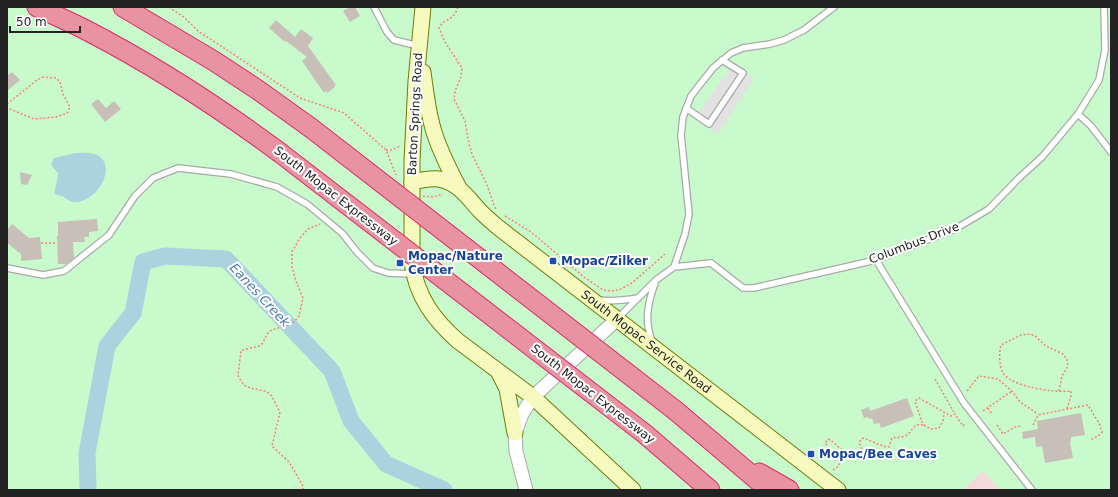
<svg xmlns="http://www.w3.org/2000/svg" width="1118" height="497" viewBox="0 0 1118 497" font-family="'DejaVu Sans',sans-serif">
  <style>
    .commercial { fill: #f2dad9 }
    .park { fill: #c8facc }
    .parking { fill: #e2e2e2 }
    .water { fill: #aad3df }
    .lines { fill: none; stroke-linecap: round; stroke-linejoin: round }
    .river { stroke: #aad3df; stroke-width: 17 }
    .building { fill: #c7bfb8 }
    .service-casing { stroke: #a9a9a9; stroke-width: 8 }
    .tertiary-casing { stroke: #a9a9a9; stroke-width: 15 }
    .secondary-casing { stroke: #707d05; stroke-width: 17 }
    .motorway-casing { stroke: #dc2a67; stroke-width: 21 }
    .path { stroke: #fa8072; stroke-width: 1.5; stroke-dasharray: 2 2; stroke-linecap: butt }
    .service { stroke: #fff; stroke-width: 5.5 }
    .tertiary { stroke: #fff; stroke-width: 13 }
    .secondary { stroke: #f7fabf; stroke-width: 15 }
    .motorway { stroke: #e892a2; stroke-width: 19 }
    .motorway-bridge-casing { stroke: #dc2a67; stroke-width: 21; stroke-linecap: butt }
    .motorway-bridge { stroke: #e892a2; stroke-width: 19 }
    .transit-dot { fill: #1a4fb4; stroke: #fff; stroke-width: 1.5 }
    .labels { text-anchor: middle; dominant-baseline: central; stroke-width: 4; stroke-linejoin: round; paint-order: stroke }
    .street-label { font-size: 12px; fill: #222; stroke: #fff }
    .transit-label { font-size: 12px; font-weight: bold; fill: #164399; stroke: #fff; text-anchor: start }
    .water-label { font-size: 13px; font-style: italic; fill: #4a7aab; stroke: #fff }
  </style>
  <rect width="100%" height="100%" fill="#f2efe9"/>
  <!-- commercial -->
  <path class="commercial" d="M 983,471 L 1001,490 L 962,490 Z"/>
  <!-- park -->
  <path class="park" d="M 7,7 L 1111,7 L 1111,490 L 1001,490 L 983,471 L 962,490 L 7,490 Z"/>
  <!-- parking -->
  <path class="parking" d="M 733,64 L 754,79 L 718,134 L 695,118 Z"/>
  <!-- water -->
  <path class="water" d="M 76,153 C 82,153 89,152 95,154 C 119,163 99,202 75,202 C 70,202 68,200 64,197 C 62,196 58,195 55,194 C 54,188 58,180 58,173 L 51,165 L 54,158 Z"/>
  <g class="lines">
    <!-- river -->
    <path class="river" d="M 88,490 L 87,453 L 107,346 L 133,313 L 143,262 L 165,256 L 226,259 L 332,371 L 351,421 L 386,464 L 444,490"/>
  </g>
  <!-- building -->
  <path class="building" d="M 350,7 L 355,7 L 360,16 L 350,22 L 343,11 Z
    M 276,20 L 295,37 L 301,29 L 313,38 L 308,46 L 336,85 L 334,86 L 335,87 L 327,93 L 326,91 L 324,93 L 302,61 L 307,57 L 286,41 L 285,42 L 269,28 Z
    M 12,72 L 20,80 L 7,91 L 7,76 Z
    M 98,99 L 106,108 L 114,101 L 121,109 L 105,122 L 91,104 Z
    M 20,172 L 32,175 L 27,185 L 21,184 Z
    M 97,219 L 98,231 L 89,232 L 89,237 L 84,237 L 85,242 L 73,242 L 74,258 L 66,264 L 58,264 L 57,236 L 58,236 L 58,222 Z
    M 12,224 L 29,238 L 40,237 L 42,259 L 21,261 L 21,254 L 7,243 L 7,230 Z
    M 907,398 L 914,416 L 881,428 L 879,423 L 874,424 L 872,418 L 869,419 L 868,417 L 864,418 L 861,410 L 869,407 L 870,411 Z
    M 1081,413 L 1085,435 L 1071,437 L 1071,441 L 1070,442 L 1073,458 L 1045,463 L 1042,446 L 1036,447 L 1035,437 L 1023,439 L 1022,432 L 1038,429 L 1037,421 Z"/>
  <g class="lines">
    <defs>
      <path id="service" d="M 374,7 L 387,32 L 394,40 L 419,46
        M 686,108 L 709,124 L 743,73 L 722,60
        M 1078,114 L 1091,126 L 1111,152
        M 876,260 L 964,403 L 1032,490
        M 674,267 L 711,263 L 743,288 L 754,288 L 876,260 L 955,229 L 989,209 L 1019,178 L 1042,157 L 1078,114 L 1099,80 L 1105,50 L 1104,7
        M 7,268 L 43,275 L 64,271 L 109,235 L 135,196 L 153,178 L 178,168 L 231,174 L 277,187 L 307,204 L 342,233 L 357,252 L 373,268 L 388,273 L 413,274
        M 599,300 C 612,302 625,300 638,298
        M 618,318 L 656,280 L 674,267 L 685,234 L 689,214 L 681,135 L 683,117 L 691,96 L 713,68 L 731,53 L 743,48 L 770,44 L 784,40 L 804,30 L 834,7
        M 652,341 C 644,321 648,302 655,283"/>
      <path id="tertiary" d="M 526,490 L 516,451 L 515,433 L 522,414 L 533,397 L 616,320"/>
      <g id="secondary">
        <path d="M 423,7 L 416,81 L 412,161 L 412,262 C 416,296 434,320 458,341 L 533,397 L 633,490"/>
        <path d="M 423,72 C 426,93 428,115 435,135 C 441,153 450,171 459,188"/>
        <path id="s1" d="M 412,182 C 421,180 430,178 439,179 C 458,182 469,199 480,211 C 486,217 493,223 499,228 L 838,490"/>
        <path d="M 499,373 L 507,389 L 515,433"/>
      </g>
      <path id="motorway" d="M 37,7 C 52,14 68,21 84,29 C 152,64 217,106 279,152
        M 123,7 L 214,61 L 258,90 L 311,128
        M 676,411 L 769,490
        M 645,434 L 710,490
        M 759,473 L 789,490"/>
    </defs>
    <!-- service casing -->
    <use href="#service" class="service-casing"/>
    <!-- tertiary casing -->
    <use href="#tertiary" class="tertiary-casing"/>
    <!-- secondary casing -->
    <use href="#secondary" class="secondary-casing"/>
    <!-- motorway casing -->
    <use href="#motorway" class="motorway-casing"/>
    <!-- path -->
    <path class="path" d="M 169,7 L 185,18 L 198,31 L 300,98 L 344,113 L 386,150 L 396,175
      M 458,7 C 453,22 444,18 439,28 L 445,42 L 462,68 L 461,77 L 455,91 L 454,99 L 465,121 L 469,144 L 472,154 L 487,185 L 494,205 L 496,209
      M 7,104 L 37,80 L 43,77 L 56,78 L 60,82 L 63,94 L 70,107 L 68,112 L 65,114 L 56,117 L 34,119 L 7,108
      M 386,150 L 392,150 L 400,146
      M 423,196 L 433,197 L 443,194
      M 505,216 L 531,232 L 584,277 L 603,290 L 612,291 L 621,289 L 632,283 L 665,254
      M 41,243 L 57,243
      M 935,379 L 955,414
      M 967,391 L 979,376 L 998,379 L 1012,391 L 1020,402 L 1038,414
      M 1059,391 L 1062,376 L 1068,366 L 1067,359 L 1063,354 L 1046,346 L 1035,336 L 1030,334 L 1021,335 L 1001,345 C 999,353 999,366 1003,373 C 1012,387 1055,393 1071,391 L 1071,396 L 1067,409
      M 988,408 L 992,414
      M 983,411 L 1012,391
      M 924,425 L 931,429 L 939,428 L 943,421 L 944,413
      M 997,425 L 1003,434 L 1015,427 L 1021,426
      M 1033,425 L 1038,415 L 1088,405 L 1100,425 L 1102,432 L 1098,436 L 1090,440
      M 833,470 L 839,466 L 839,461 L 825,443 L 828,439 C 836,443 837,447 844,451 C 849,454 859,460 865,461 L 865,457 L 859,442 L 863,438 C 873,441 879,446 889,447 L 892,438 C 896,437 901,438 905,436 C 914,432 911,423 923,425 L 915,401 L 919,398 L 951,416 L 955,414 L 963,426 L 965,424
      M 303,490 L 303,486 L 289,462 L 272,446 L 280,412 L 271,395 L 265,391 L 250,388 L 244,385 L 239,378 L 238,375 L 241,351 C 247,348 256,348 261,345 C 265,341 265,335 270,331 L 294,322 L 299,316 L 303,298 L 297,284 L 292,267 L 292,252 L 300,238 L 308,229 L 320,224"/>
    <!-- service -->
    <use href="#service" class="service"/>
    <!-- tertiary -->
    <use href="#tertiary" class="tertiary"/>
    <!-- secondary -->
    <use href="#secondary" class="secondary"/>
    <!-- motorway -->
    <use href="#motorway" class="motorway"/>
    <defs>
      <path id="motorway-bridge" d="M 311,128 L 676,411
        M 279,152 L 645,434"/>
    </defs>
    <!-- motorway-bridge casing -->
    <use href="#motorway-bridge" class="motorway-bridge-casing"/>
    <!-- motorway-bridge -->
    <use href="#motorway-bridge" class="motorway-bridge"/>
  </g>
  <!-- markers -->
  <g class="transit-dot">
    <rect x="549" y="257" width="8" height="8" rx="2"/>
    <rect x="396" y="259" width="8" height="8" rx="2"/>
    <rect x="807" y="450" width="8" height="8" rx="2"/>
  </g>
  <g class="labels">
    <!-- street labels -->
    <g class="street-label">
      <text transform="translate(415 114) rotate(-87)">Barton Springs Road</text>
      <text transform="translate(336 196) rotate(38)">South Mopac Expressway</text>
      <text transform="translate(914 243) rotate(-21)">Columbus Drive</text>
      <text stroke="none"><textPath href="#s1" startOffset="292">South Mopac Service Road</textPath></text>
      <text transform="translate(593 394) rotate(38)">South Mopac Expressway</text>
    </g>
    <!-- transit labels -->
    <g class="transit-label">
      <text x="408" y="256">Mopac/Nature<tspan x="408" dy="14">Center</tspan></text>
      <text x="561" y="261">Mopac/Zilker</text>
      <text x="819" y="454">Mopac/Bee Caves</text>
    </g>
    <!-- water labels -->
    <g class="water-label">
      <text transform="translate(260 295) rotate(47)">Eanes Creek</text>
    </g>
  </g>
  <!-- border -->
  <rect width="1118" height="497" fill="none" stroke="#222222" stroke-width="16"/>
  <!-- scale -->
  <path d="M10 26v6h70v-6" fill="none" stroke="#222222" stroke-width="2"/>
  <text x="16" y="26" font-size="12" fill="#222222" stroke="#ffffff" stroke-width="3" paint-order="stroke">50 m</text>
</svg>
